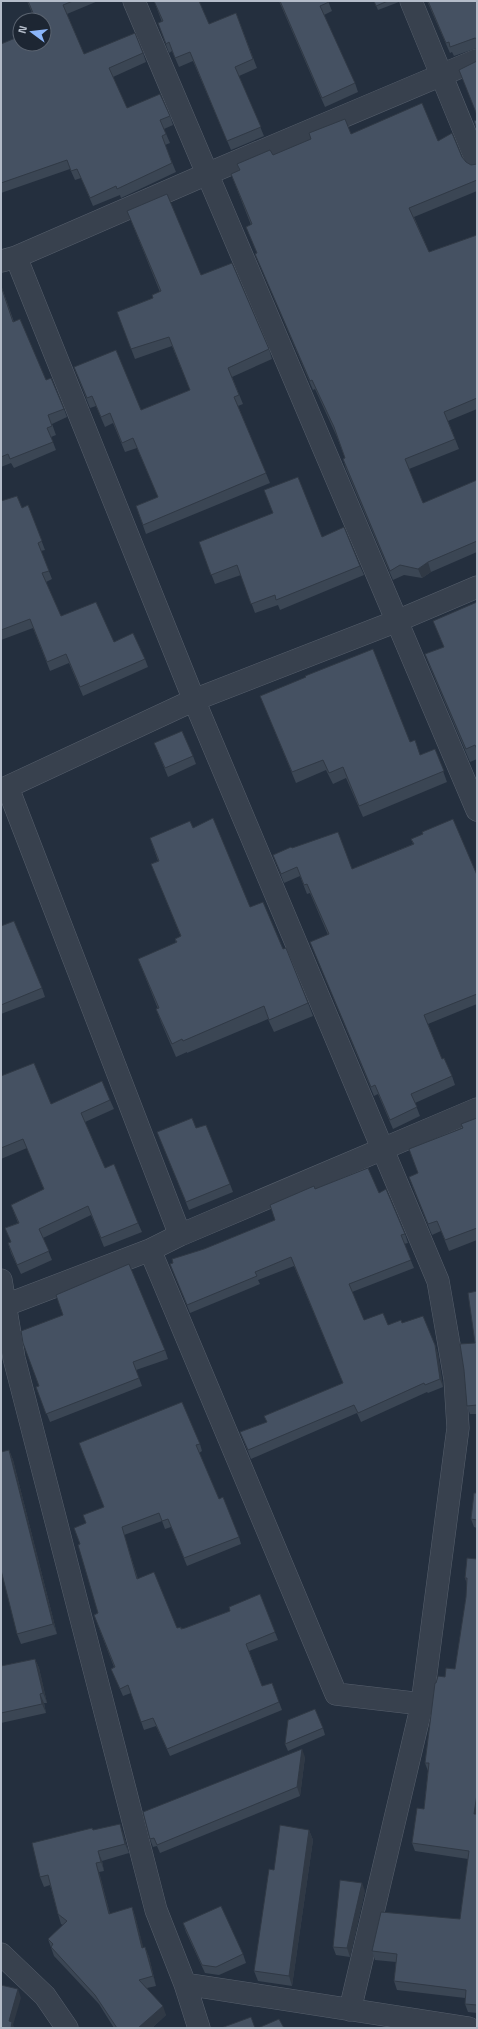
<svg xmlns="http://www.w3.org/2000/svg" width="478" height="2029" viewBox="0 0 478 2029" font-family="'Titillium Web',sans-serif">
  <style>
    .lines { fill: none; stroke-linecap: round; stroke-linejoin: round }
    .minor-casing { stroke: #565f6c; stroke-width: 23 }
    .minor { stroke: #38414e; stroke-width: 22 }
    .wall { fill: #3b4654 }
    .shaded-wall { fill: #303945 }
    .building { fill: #455162; stroke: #303945 }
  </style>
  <rect width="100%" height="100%" fill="#242f3e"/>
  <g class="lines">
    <defs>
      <path id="minor" d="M 134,1 L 477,810
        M 411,1 L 477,162
        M 16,257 L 194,700 L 438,1281 L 455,1379 L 458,1428 L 422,1704 L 350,2010
        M 2,261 L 16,257 L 207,174 L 477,60
        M 8,788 L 180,1235
        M 1,790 L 194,700 L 397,621 L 477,587
        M 150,1250 L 336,1694 L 422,1704
        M 1,1280 L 14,1358 L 156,1910 L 185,1984 L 199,2028
        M 6,1305 L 150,1250 L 180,1235 L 477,1109
        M 1,1954 L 45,1996 L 67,2028
        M 185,1984 L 469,2028"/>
    </defs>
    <!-- minor casing -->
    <use href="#minor" class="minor-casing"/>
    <!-- minor -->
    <use href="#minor" class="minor"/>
  </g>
  <!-- wall -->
  <path class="wall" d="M 27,1 L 98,1 L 67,14 L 84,54 L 143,53 L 146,62 L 113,77 L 127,108 L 170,116 L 173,125 L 164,129 L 170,143 L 165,145 L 176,172 L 121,198 L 120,195 L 93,206 L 81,178 L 75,180 L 70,169 L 1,193 L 1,44 L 44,44 L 44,20 L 35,20 Z
    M 154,1 L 199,1 L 209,24 L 236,13 L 257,68 L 239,76 L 264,136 L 231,150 L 193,61 L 179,67 L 172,51 L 169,53 L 158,23 L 162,22 Z
    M 279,1 L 328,1 L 332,11 L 324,15 L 355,83 L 358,92 L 325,107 Z
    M 374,1 L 398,1 L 399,2 L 378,10 Z
    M 427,1 L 477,1 L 477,48 L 454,56 L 452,52 L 450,53 Z
    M 351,134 L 438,141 L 462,157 L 466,162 L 471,165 L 477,164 L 477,191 L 414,217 L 429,252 L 477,235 L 477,409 L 448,421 L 459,449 L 409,469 L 423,503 L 477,480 L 477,552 L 431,572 L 422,578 L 404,575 L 393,580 L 346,469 L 343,459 L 345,458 L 337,437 L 315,389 L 313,390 L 259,263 L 255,254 L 257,253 L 246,227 L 251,225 L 231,174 L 239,171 L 237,164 Z
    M 127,211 L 201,275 L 269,349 L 272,359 L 232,377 L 243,404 L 238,406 L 270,483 L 146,534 L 136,506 L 158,497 L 137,448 L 125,452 L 113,423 L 105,427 L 96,406 L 90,408 L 74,367 L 141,410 L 190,390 L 172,346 L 135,359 L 117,312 L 153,298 L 160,292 Z
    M 1,285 L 14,322 L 46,380 L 64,409 L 67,417 L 52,424 L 56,435 L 51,437 L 56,450 L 14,468 L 11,463 L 1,467 Z
    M 264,490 L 322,537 L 360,566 L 364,575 L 280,610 L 278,605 L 255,613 L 241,575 L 215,584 L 199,542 L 273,513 Z
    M 1,501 L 22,508 L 28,505 L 45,550 L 41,551 L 52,579 L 46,582 L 61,616 L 114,642 L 145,659 L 148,667 L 83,696 L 69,663 L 50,671 L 33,628 L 1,640 Z
    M 477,602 L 477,759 L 470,762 L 430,667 L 425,654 L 444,647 L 433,621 Z
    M 260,696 L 410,742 L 420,755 L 435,749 L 447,782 L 363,817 L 346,778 L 333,784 L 326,770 L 296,783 Z
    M 154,743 L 193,756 L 196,764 L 168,777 Z
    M 193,828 L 250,907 L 283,949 L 308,1003 L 313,1016 L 274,1032 L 268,1019 L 187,1053 L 187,1052 L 176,1057 L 161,1022 L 156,1009 L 158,1009 L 138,959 L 176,943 L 175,939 L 181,937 L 151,864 L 158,861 L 150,838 Z
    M 411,839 L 477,875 L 477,1004 L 428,1024 L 442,1059 L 452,1076 L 455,1085 L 415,1103 L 420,1116 L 393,1129 L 378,1094 L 374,1096 L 310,942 L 328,935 L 310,893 L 307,894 L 300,876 L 284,883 L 273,855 L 292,848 L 352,869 L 413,844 Z
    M 1,926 L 42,988 L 45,997 L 1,1014 Z
    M 1,1076 L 51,1104 L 110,1100 L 114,1109 L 85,1122 L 105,1168 L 138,1223 L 142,1232 L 104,1247 L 91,1215 L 43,1238 L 52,1260 L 21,1274 L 11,1253 L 8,1243 L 11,1242 L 5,1228 L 18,1223 L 11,1205 L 44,1190 L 27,1148 L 1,1159 Z
    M 477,1118 L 477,1240 L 449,1251 L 441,1231 L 432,1235 L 413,1188 L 409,1177 L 418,1173 L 409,1149 L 462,1128 Z
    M 196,1128 L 230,1184 L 233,1192 L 189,1210 L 157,1132 Z
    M 315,1189 L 379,1193 L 405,1234 L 408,1243 L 404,1244 L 414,1268 L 352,1292 L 364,1320 L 388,1325 L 402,1323 L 435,1345 L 438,1354 L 443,1387 L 428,1393 L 427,1392 L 361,1422 L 357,1413 L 251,1459 L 240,1432 L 267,1422 L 264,1416 L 343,1383 L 294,1266 L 258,1280 L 260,1284 L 190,1313 L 170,1264 L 204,1249 L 275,1220 Z
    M 477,1291 L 477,1414 L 470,1414 L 467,1406 L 475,1343 Z
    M 165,1350 L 168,1359 L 136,1370 L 142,1386 L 50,1422 L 36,1387 Z
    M 200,1444 L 202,1451 L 199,1453 L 219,1499 L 239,1537 L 241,1544 L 187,1566 L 171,1527 L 165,1529 L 162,1521 L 124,1535 L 138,1579 L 177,1628 L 185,1628 L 230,1611 L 260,1594 L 278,1640 L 249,1651 L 262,1686 L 272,1683 L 282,1710 L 170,1756 L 156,1726 L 144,1730 L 131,1693 L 123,1696 L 111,1669 L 114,1667 L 97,1623 L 98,1613 L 80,1544 L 86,1523 L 104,1507 L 82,1451 Z
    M 9,1450 L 13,1460 L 57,1634 L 21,1644 L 17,1634 Z
    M 477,1493 L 477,1528 L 474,1527 L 471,1519 Z
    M 477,1559 L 477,2013 L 468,2012 L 465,2004 L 465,1998 L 397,1990 L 394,1981 L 396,1962 L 375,1960 L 372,1951 L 460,1919 L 468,1859 L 415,1851 L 412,1843 L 424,1809 L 428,1771 L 425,1763 L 436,1683 L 455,1669 L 466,1597 L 467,1584 L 465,1578 Z
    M 35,1659 L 39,1668 L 47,1703 L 44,1703 L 46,1713 L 1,1723 L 1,1666 Z
    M 323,1728 L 325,1735 L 288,1751 L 285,1744 Z
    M 305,1757 L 300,1796 L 160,1853 L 157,1846 L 153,1847 L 150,1839 Z
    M 93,1830 L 123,1833 L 129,1853 L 102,1861 L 104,1871 L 99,1872 L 110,1914 L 132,1907 L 135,1916 L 143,1948 L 145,1947 L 149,1957 L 156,1986 L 147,1988 L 166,2015 L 152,2028 L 114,2028 L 99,2004 L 54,1956 L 48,1939 L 63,1925 L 61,1924 L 58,1914 L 50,1885 L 44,1887 L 40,1877 Z
    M 309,1830 L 313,1840 L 292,1986 L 258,1981 L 254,1971 L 274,1870 Z
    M 365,1891 L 350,1957 L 336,1955 L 333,1947 Z
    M 183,1923 L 243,1954 L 246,1963 L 219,1975 L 205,1973 L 186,1932 Z"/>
  <!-- shaded-wall -->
  <path class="shaded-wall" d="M 428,562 L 431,572 L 422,578 L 418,569 Z
    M 435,1345 L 438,1354 L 443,1387 L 440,1379 Z
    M 9,1450 L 13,1460 L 57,1634 L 53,1624 Z
    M 35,1659 L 39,1668 L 47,1703 L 43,1693 Z
    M 40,1694 L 44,1703 L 46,1713 L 42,1704 Z
    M 302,1749 L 305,1757 L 300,1796 L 297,1787 Z
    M 477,1794 L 477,1822 L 474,1814 Z
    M 120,1824 L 123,1833 L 129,1853 L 125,1844 Z
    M 309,1830 L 313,1840 L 292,1986 L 289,1976 Z
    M 98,1851 L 102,1861 L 104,1871 L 101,1862 Z
    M 96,1863 L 99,1872 L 112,1923 L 109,1914 Z
    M 362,1883 L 365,1891 L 350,1957 L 347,1948 Z
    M 132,1907 L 135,1916 L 146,1957 L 142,1948 Z
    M 145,1947 L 149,1957 L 156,1986 L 153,1976 Z
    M 18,1989 L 21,1998 L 13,2025 L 15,2028 L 11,2028 L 9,2021 Z
    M 163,2006 L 166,2015 L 152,2028 L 138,2028 Z"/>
  <!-- building -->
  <path class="building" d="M 28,1 L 73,1 L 63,5 L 84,54 L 135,33 L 143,53 L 109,68 L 127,108 L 160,94 L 170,116 L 160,120 L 166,134 L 162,136 L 172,163 L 117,189 L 116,186 L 90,198 L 77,169 L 71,171 L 67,160 L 1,183 L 1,44 L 20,36 L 20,44 L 44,44 L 44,20 L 36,20 Z
    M 154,1 L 199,1 L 209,24 L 236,13 L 253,59 L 235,67 L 261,127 L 227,141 L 190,52 L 175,58 L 169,42 L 166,44 L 158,23 L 163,21 Z
    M 280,1 L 328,1 L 329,2 L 320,6 L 355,83 L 322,98 Z
    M 374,1 L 388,1 L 376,6 Z
    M 428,1 L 477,1 L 477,39 L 475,38 L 450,47 L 449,42 L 446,43 Z
    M 477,61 L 477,115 L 459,70 Z
    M 422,103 L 438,141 L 452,133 L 462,157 L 466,162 L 471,165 L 477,164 L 477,180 L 409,208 L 429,252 L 477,235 L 477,398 L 444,412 L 455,439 L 405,459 L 423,503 L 477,480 L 477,541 L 428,562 L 418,569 L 400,565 L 390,571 L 343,459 L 345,458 L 334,427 L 312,380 L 310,381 L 255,254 L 257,253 L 246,227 L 252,224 L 231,174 L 240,170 L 237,164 L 270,150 L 273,155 L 311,139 L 309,133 L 345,119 L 351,134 Z
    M 477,120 L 477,129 L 474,121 Z
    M 167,194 L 201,275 L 232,263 L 269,349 L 228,368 L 239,395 L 234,397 L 266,473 L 143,525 L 136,506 L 158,497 L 133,438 L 122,443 L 110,413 L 101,417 L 92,396 L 87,398 L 74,367 L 116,350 L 141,410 L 190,390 L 169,337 L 131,349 L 117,312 L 153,298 L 152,295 L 161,291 L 127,211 Z
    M 1,286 L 13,322 L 20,319 L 46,380 L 51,378 L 64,409 L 48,415 L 52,426 L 47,428 L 53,442 L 10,459 L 8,454 L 1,457 Z
    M 298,477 L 322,537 L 344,527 L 360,566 L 276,600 L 275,595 L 251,604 L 237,565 L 211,575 L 199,542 L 273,513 L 264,490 Z
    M 17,496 L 22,508 L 28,505 L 42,541 L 38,543 L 49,571 L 42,573 L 61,616 L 96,602 L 114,642 L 133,633 L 145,659 L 80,687 L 66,654 L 47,662 L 30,619 L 1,630 L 1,501 Z
    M 477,602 L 477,749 L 475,745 L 466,749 L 425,654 L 444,647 L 433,621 Z
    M 373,649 L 410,742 L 415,740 L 420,755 L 435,749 L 444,771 L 359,806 L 343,767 L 329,773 L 323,760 L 292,772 L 260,696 L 306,677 L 305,676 Z
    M 182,731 L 193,756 L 165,768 L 154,743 Z
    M 213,818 L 250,907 L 263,902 L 283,949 L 286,948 L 308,1003 L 269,1020 L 264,1006 L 183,1041 L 182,1039 L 172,1044 L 156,1009 L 159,1008 L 138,959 L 177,942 L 175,939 L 181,936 L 151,864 L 159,861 L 150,838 L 190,821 L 193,828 Z
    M 453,819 L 477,875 L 477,994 L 424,1015 L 442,1059 L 444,1058 L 452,1076 L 411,1094 L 417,1107 L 390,1120 L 375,1085 L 371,1087 L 310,942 L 329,934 L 307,884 L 304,885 L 297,867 L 281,874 L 273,855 L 291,847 L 292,848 L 338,832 L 352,869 L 414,844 L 411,839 L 423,834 L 422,832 Z
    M 14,921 L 42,988 L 1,1005 L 1,926 Z
    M 34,1063 L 51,1104 L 102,1081 L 110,1100 L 81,1113 L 105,1168 L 114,1164 L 138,1223 L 101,1238 L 88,1206 L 39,1229 L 49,1251 L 17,1265 L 8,1243 L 11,1242 L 5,1228 L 19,1223 L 11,1205 L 44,1189 L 23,1139 L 1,1148 L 1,1076 Z
    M 192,1118 L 196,1128 L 206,1125 L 230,1184 L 186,1202 L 157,1132 Z
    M 477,1118 L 477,1228 L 445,1240 L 437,1221 L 428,1224 L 409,1177 L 418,1173 L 409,1149 L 463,1128 L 461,1124 Z
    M 368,1168 L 379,1193 L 386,1189 L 405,1234 L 401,1235 L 411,1260 L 349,1284 L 364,1320 L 383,1313 L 388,1325 L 401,1320 L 402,1323 L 423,1316 L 435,1345 L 440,1379 L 425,1385 L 424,1383 L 358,1413 L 354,1405 L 248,1450 L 240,1432 L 267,1422 L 264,1416 L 343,1383 L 291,1257 L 255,1272 L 257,1276 L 187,1305 L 170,1264 L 173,1263 L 172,1259 L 204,1249 L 275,1220 L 270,1205 L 314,1186 L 315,1189 Z
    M 129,1264 L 165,1350 L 133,1362 L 139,1378 L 46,1414 L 36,1387 L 39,1386 L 23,1343 L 21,1331 L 63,1315 L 56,1295 Z
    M 477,1291 L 477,1405 L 467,1406 L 464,1370 L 460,1344 L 475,1343 L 468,1293 Z
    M 182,1402 L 200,1444 L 196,1445 L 219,1499 L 223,1497 L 239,1537 L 184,1558 L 168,1519 L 162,1521 L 159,1513 L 122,1527 L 137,1579 L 154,1572 L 177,1628 L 181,1627 L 181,1629 L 185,1628 L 230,1611 L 229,1607 L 260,1594 L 275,1632 L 246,1644 L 262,1686 L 272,1683 L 279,1702 L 167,1749 L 153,1718 L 141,1722 L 128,1685 L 120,1689 L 111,1669 L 115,1667 L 94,1615 L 98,1613 L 78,1545 L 80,1544 L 74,1528 L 86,1523 L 83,1515 L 104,1507 L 79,1443 Z
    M 9,1450 L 53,1624 L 17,1634 L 1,1570 L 1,1452 Z
    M 474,1493 L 477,1493 L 477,1520 L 471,1519 Z
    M 467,1558 L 477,1559 L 477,1794 L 474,1814 L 477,1814 L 477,2005 L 465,2004 L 466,1990 L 394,1981 L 397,1954 L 372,1951 L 381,1912 L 460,1919 L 469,1851 L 412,1843 L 417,1808 L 424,1809 L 429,1763 L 425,1763 L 435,1683 L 436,1683 L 438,1676 L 445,1677 L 446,1668 L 455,1669 L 466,1597 L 467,1578 L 465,1578 Z
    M 35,1659 L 43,1693 L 40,1694 L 42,1704 L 1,1713 L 1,1666 Z
    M 315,1709 L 323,1728 L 285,1744 L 288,1720 Z
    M 302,1749 L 297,1787 L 157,1845 L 154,1838 L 150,1839 L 143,1812 Z
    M 120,1824 L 125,1844 L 98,1851 L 101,1862 L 96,1863 L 109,1914 L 132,1907 L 142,1948 L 145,1947 L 153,1976 L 139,1980 L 163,2006 L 138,2028 L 117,2028 L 95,1995 L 51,1947 L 53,1944 L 48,1939 L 67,1921 L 58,1914 L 48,1875 L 40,1877 L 32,1843 L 92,1828 L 93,1830 Z
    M 280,1825 L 309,1830 L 289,1976 L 254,1971 L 269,1869 L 274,1870 Z
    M 340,1880 L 362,1883 L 347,1948 L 333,1947 Z
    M 221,1906 L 243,1954 L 216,1967 L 202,1965 L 183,1923 Z
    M 1,1985 L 18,1989 L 9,2021 L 12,2022 L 11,2028 L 1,2028 Z
    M 251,2017 L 255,2028 L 221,2028 Z
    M 279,2019 L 284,2028 L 258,2028 Z"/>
  <!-- border -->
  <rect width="478" height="2029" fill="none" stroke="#b4bcc9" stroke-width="4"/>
  <!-- north arrow -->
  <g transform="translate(32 32) rotate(285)"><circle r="19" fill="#1d2633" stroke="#59626f"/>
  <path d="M0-3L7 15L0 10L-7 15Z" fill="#8ab4f8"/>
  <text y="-6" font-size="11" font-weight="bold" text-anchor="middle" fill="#b4bcc9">N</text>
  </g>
</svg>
